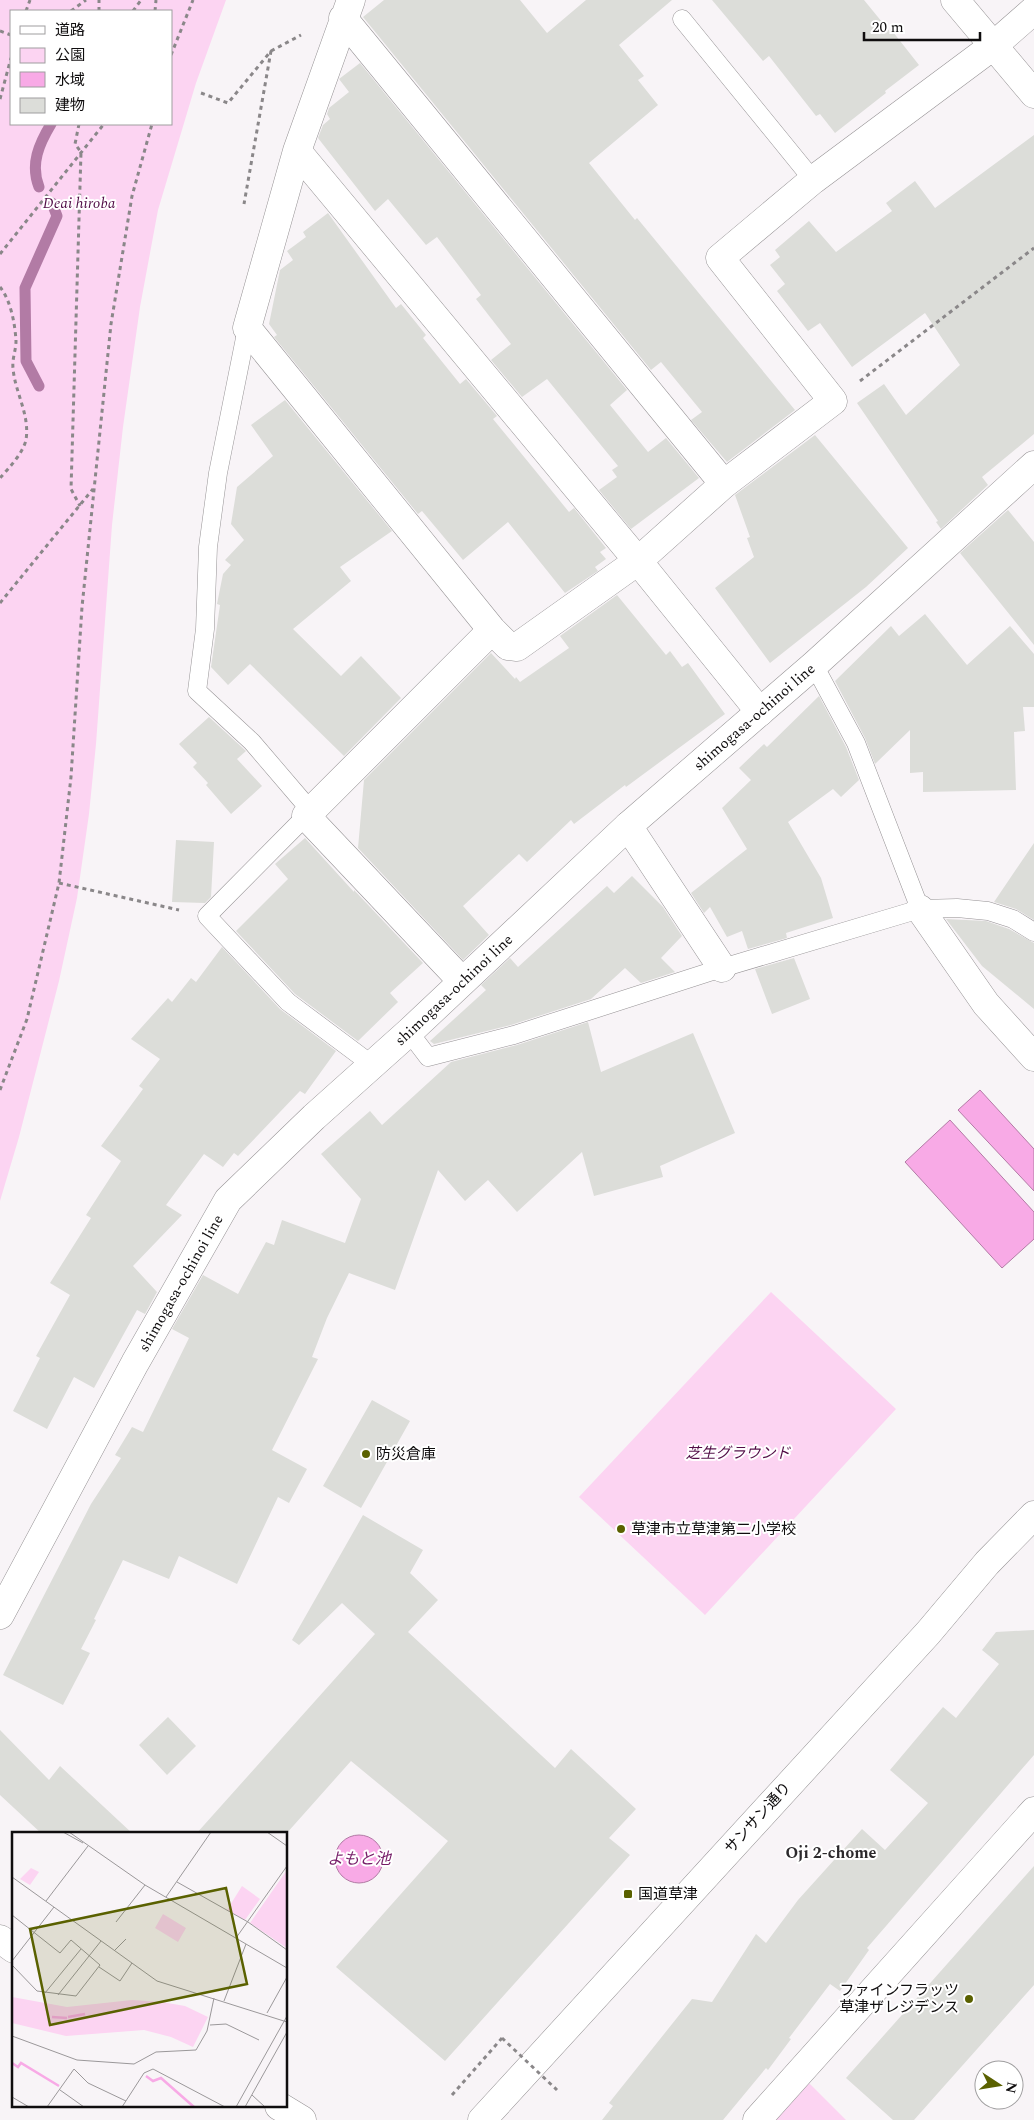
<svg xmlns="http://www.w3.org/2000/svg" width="1034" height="2120" viewBox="0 0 1034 2120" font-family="Spectral,'Noto Sans JP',serif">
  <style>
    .green { fill: #fcd4f2; fill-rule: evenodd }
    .water { fill: #f8aae6; stroke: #b27ba5 }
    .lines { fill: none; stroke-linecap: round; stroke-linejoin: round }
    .stream { stroke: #b27ba5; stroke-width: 11 }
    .building { fill: #dcddd9 }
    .service-casing { stroke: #969395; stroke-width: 19 }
    .minor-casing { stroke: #969395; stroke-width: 29 }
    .tertiary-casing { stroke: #969395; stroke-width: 29 }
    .secondary-casing { stroke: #969395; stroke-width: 29 }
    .path { stroke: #8a8789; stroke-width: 3; stroke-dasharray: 4 4; stroke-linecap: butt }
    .service { stroke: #fff; stroke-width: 18 }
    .minor { stroke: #fff; stroke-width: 28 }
    .tertiary { stroke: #fff; stroke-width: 28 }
    .secondary { stroke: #fff; stroke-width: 28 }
    .path-bridge { stroke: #8a8789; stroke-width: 3; stroke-dasharray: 4 4; stroke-linecap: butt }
    .poi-dot { fill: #5a6100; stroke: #fff; stroke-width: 2 }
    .labels { text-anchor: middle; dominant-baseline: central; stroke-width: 4; stroke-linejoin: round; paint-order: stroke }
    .park-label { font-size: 15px; font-style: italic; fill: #520e47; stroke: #fff }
    .street-label { font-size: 15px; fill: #0f0d0e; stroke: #fff }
    .poi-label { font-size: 15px; fill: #0f0d0e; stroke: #fff; text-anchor: start }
    .neighbourhood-label { font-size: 16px; font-weight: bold; fill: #2c292c; stroke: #fff }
    .water-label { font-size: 16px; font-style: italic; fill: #761d68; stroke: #fff }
    .inset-river { fill: none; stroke: #f8aae6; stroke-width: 2.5 }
    .inset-road { fill: none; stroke: #9b989a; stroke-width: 1 }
    .view { fill: #5a6100; fill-opacity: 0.15; stroke: #5a6100; stroke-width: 2.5 }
    .inset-edge { fill: none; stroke: #0f0d0e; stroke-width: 2.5 }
  </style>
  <rect width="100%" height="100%" fill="#f8f4f7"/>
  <!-- green -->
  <path class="green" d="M 0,0 L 226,0 L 196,83 L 158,210 L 140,307 L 123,427 L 112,525 L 96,744 L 89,814 L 77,898 L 59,981 L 19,1137 L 0,1201 ZM 11,11 L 171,11 L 171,124 L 11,124 Z
    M 771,1292 L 896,1409 L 705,1615 L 579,1497 Z
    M 806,2080 L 846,2120 L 770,2120 Z"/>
  <!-- water -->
  <path class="water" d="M 980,1090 L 1034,1149 L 1034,1191 L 958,1110 Z
    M 950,1120 L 1034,1212 L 1034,1239 L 1002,1268 L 905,1162 Z
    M335 1859a24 24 0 1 1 48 0a24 24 0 1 1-48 0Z"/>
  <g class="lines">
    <!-- stream -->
    <path class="stream" d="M 39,187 C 30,164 39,144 51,124
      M 39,386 L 26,361 L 25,288 L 57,216 L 52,203"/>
  </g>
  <!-- building -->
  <path class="building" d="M 384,0 L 520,0 L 547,33 L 586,0 L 672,0 L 619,45 L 644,76 L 638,80 L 658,105 L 589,163 L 635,220 L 637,218 L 795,410 L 727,462 L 691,420 L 702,412 L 661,362 L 651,370 L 363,17 Z
    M 712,0 L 864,0 L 891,33 L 893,32 L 919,65 L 885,91 L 886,93 L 835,133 L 820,114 L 816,116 L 769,56 L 763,61 Z
    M 360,63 L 627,390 L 610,405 L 648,452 L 666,438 L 699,478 L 631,529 L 599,490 L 617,477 L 612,470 L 618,466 L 547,379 L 522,397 L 491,360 L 511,344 L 476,299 L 481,295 L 437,237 L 426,245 L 388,199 L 375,211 L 318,138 L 323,125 L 330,119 L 327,114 L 329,108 L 349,92 L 339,79 Z
    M 1034,135 L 1034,434 L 982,477 L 988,485 L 941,529 L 936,522 L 938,521 L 857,403 L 884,384 L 906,415 L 960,365 L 925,313 L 852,367 L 820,323 L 808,331 L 777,291 L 785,284 L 770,265 L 780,257 L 775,250 L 809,221 L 836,252 L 892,211 L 886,203 L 915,181 L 935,208 Z
    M 328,213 L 396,308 L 401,304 L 426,335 L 423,338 L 460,384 L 466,379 L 497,416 L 493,419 L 569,512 L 574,508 L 606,548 L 600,552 L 606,559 L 595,567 L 598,571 L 565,593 L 508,522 L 463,560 L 422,511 L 418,514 L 274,337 L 277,335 L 269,324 L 280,270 L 293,260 L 287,251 L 306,237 L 303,232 Z
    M 285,400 L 392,531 L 340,567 L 351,581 L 293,629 L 341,676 L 361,656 L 401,698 L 344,756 L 250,664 L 228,685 L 211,667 L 220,605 L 217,604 L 223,574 L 231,565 L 225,560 L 244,540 L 231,524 L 237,487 L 273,456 L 251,425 Z
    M 815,435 L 908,548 L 866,587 L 770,663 L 715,588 L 754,557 L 747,538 L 750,537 L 735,495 Z
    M 1008,510 L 1034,542 L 1034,645 L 960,553 Z
    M 617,595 L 666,655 L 670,651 L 682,667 L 688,663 L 725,714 L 626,787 L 625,785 L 574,824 L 571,820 L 527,862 L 519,854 L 463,906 L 489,935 L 463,960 L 358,848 L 364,780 L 491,653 L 515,679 L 516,677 L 520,682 L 569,648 L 560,636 Z
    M 925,614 L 967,665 L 1010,626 L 1034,654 L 1034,707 L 1023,707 L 1025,731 L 1014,732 L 1016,790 L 923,792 L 923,772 L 910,773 L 910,730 L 875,764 L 865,738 L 835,681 L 891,626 L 899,636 Z
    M 819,696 L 846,747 L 859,780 L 841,797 L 833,789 L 788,822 L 821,878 L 833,918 L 786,933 L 787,938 L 748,949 L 742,931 L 727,937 L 710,907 L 704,913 L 691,893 L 747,849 L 722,808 L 751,780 L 739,768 L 764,744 L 767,747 Z
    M 209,717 L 246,751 L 237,759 L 262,786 L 231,814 L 206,785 L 208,783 L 193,767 L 197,763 L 179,744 Z
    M 305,838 L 354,892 L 354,890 L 423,963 L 390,993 L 398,1002 L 358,1041 L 295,994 L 236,931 L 288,879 L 275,864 Z
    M 176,840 L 214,842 L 211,897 L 205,903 L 172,902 Z
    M 1034,843 L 1034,920 L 1016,909 L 994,902 Z
    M 632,876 L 663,907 L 682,936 L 661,958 L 675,972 L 641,983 L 625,968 L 591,999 L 511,1025 L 434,1044 L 430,1041 L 486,990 L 481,985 L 510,958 L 518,967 L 607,886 L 614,893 Z
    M 946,919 L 986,921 L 1009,929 L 1034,943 L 1034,1009 L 982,966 Z
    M 222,947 L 280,1009 L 336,1051 L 305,1094 L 300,1091 L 238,1156 L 234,1153 L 223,1167 L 204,1154 L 166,1205 L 182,1215 L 133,1266 L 157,1292 L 145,1314 L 137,1310 L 94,1388 L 74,1377 L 47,1429 L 13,1411 L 40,1358 L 36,1356 L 70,1295 L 50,1283 L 91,1218 L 86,1215 L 121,1161 L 101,1146 L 143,1089 L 139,1086 L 160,1059 L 131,1039 L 168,998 L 172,1002 L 191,978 L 196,982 Z
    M 794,958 L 810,999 L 772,1014 L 755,969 Z
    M 588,1022 L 601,1072 L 693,1033 L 735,1133 L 660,1166 L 663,1177 L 594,1196 L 582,1152 L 517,1212 L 488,1180 L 465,1201 L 438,1170 L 395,1290 L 349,1273 L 327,1318 L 312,1357 L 318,1359 L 272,1450 L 307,1469 L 289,1503 L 278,1497 L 237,1584 L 179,1556 L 169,1579 L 123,1560 L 94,1619 L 96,1620 L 81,1649 L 90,1653 L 63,1705 L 3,1675 L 91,1504 L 121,1458 L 115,1455 L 132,1427 L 143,1432 L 189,1338 L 172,1329 L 203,1275 L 238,1294 L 266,1242 L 274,1245 L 282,1220 L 345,1243 L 361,1199 L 321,1154 L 370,1111 L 382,1125 L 451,1062 L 517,1045 Z
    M 372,1400 L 410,1421 L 361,1508 L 323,1486 Z
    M 363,1515 L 423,1550 L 410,1573 L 438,1600 L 408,1632 L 555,1768 L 571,1749 L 636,1809 L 609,1838 L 630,1855 L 445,2061 L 336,1967 L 448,1841 L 351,1761 L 286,1834 L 196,1834 L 375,1634 L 342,1603 L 299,1645 L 292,1640 Z
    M 1034,1630 L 1034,1755 L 867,1948 L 869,1950 L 840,1991 L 830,1984 L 789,2038 L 791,2039 L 768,2070 L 766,2068 L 723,2120 L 602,2120 L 613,2106 L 609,2103 L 692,1999 L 712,2002 L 756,1934 L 766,1943 L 798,1900 L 862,1829 L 885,1850 L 928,1803 L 890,1770 L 943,1707 L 956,1718 L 999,1664 L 982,1650 L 996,1632 Z
    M 168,1717 L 196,1746 L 167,1775 L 139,1745 Z
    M 0,1730 L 49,1780 L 60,1766 L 133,1834 L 42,1834 L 0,1795 Z
    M 1034,1866 L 1034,1985 L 914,2120 L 893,2120 L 846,2078 Z"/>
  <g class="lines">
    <defs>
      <path id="service" d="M 682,19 L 813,180
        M 247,328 L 218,473 L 208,547 L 205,629 L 197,691 L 252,742 L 311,811
        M 814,665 L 856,743 L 920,909
        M 306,816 L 207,916 L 288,1002 L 371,1064
        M 409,1032 L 428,1057 L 514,1035 L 722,968 L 920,909 L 957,908 L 988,911 L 1013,919 L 1034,932"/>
      <path id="minor" d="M 351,0 L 297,151 L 247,328 L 492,630 L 508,646 L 517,647 L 638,561 L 724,484 L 833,401 L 720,258 L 813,180 L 993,46 L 1034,10
        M 955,0 L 1034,94
        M 343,18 L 724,484
        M 297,151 L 638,561 L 760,712
        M 628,826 L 722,968
        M 920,909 L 986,1004 L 1034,1057
        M 462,981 L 306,816 L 492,630
        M 0,1939 L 14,1949
        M 279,2106 L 302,2120
        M 757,2120 L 1034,1811"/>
      <path id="tertiary" d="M 482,2120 L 928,1633 L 987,1563 L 1034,1515"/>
      <g id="secondary">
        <path id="s1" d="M 0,1615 L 135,1363 L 228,1200 L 314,1117 L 409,1032 L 628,826 L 814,665 L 1034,465"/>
      </g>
    </defs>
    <!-- service casing -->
    <use href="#service" class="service-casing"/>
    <!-- minor casing -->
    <use href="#minor" class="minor-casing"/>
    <!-- tertiary casing -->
    <use href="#tertiary" class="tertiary-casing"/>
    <!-- secondary casing -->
    <use href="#secondary" class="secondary-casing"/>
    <!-- path -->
    <path class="path" d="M 26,11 L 30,0
      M 71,11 L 86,0
      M 99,11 L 99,0
      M 133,11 L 141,0
      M 155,11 L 156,0
      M 0,31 L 11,35
      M 271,51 L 301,35
      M 171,55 L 193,0
      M 201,93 L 228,103 L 271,51 L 244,204
      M 0,99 L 11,58
      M 79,124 L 75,144 L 81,152 L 71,489 L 80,506
      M 0,254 L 104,124
      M 0,287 C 11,301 15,324 16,341 C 16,350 12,359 13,368 C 15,393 30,414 26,440 C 23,453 9,468 0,478
      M 860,381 L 1034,248
      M 0,603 L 93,489
      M 59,883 L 179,910
      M 0,1090 L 27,1019 L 59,883 L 71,777 L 82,607 L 111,324 L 132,196 L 152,124
      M 452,2095 L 502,2038"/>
    <!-- service -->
    <use href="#service" class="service"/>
    <!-- minor -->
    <use href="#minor" class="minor"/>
    <!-- tertiary -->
    <use href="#tertiary" class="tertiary"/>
    <!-- secondary -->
    <use href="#secondary" class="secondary"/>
    <!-- path-bridge -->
    <path class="path-bridge" d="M 502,2038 L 557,2090"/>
  </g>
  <!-- markers -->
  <g class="poi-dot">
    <circle cx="366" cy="1454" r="5"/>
    <circle cx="621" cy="1529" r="5"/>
    <rect x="623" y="1889" width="10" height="10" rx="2.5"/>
    <circle cx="969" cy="1999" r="5"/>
  </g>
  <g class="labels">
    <!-- park labels -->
    <g class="park-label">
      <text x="79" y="203">Deai hiroba</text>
      <text x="738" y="1453">芝生グラウンド</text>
    </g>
    <!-- street labels -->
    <g class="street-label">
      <text stroke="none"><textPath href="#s1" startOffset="1188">shimogasa-ochinoi line</textPath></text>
      <text stroke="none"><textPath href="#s1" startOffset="782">shimogasa-ochinoi line</textPath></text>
      <text stroke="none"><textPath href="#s1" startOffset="378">shimogasa-ochinoi line</textPath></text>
      <text transform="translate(758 1818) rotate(-48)">サンサン通り</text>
    </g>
    <!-- poi labels -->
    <g class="poi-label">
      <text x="376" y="1454">防災倉庫</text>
      <text x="631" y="1529">草津市立草津第二小学校</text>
      <text x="638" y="1894">国道草津</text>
      <text x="959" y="1990" text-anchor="end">ファインフラッツ<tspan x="959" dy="17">草津ザレジデンス</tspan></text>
    </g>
    <!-- neighbourhood labels -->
    <g class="neighbourhood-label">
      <text x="831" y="1853">Oji 2-chome</text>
    </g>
    <!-- water labels -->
    <g class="water-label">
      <text x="359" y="1859">よもと池</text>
    </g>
  </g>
  <!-- overview -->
  <g transform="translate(12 1832)">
    <rect width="275" height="275" fill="#f8f4f7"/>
    <path d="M 19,36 L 27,40 L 18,53 L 8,47 ZM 275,38 L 275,116 L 238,91 ZM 230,54 L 248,67 L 233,88 L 215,78 ZM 151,82 L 174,96 L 166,110 L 143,96 ZM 0,165 L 55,175 L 120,168 L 150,170 L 173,174 L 196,185 L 181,215 L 159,205 L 132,198 L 54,204 L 0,191 Z" fill="#fcd4f2"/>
    <path class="inset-river" d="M 40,185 L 55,186M 56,185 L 73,182M 0,231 L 6,235 L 9,231 L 47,254M 134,244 L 141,249 L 149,246 L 182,275"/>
    <path class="inset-road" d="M 51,0 L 71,11M 57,0 L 133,53 L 275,136M 255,0 L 275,14M 0,45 L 145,149 L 275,190M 165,50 L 236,90 L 275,118M 154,65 L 199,0M 34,69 L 76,14M 0,83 L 48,121 L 59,108 L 88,133 L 64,164 L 25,159 L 0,133M 104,90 L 133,53M 224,106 L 275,34M 102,119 L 114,107M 0,129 L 42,75M 87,135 L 108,149 L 120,131M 33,161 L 69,117M 46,163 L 89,109M 212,169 L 234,112M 255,181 L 275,145M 198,193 L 214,192 L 247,208M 0,204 L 65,228 L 122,232 L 144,220 L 184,218 L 195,199 L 202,166M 48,258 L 72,275M 240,263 L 253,275M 0,265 L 17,275M 35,275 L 62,237 L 76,251 L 114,269M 110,275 L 132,241 L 141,237 L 213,275M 224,275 L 275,184M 233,275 L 275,200"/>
    <path class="view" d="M 214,56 L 235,152 L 38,193 L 18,97 Z"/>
    <rect width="275" height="275" class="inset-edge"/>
  </g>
  <!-- legend -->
  <rect x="10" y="10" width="162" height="115" fill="#ffffff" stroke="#9f9e9f"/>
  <rect x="20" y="26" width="25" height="8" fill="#ffffff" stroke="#9f9e9f"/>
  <text x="55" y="35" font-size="15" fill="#0f0d0e">道路</text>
  <rect x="20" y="48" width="25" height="15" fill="#fcd4f2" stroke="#9f9e9f"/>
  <text x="55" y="60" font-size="15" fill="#0f0d0e">公園</text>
  <rect x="20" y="72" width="25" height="15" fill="#f8aae6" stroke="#9f9e9f"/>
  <text x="55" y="85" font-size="15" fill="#0f0d0e">水域</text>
  <rect x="20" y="98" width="25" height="15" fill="#dcddd9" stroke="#9f9e9f"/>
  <text x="55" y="110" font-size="15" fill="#0f0d0e">建物</text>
  <!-- north arrow -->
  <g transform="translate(999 2085) rotate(102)"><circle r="24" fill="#ffffff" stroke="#9f9e9f"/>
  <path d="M0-4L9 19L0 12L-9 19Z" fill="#5a6100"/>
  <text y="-8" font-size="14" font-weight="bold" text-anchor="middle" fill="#0f0d0e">N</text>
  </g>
  <!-- scale -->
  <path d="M864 32v8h116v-8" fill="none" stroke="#0f0d0e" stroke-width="2.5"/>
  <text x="872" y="32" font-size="15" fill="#0f0d0e" stroke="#ffffff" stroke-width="4" paint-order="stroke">20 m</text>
</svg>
